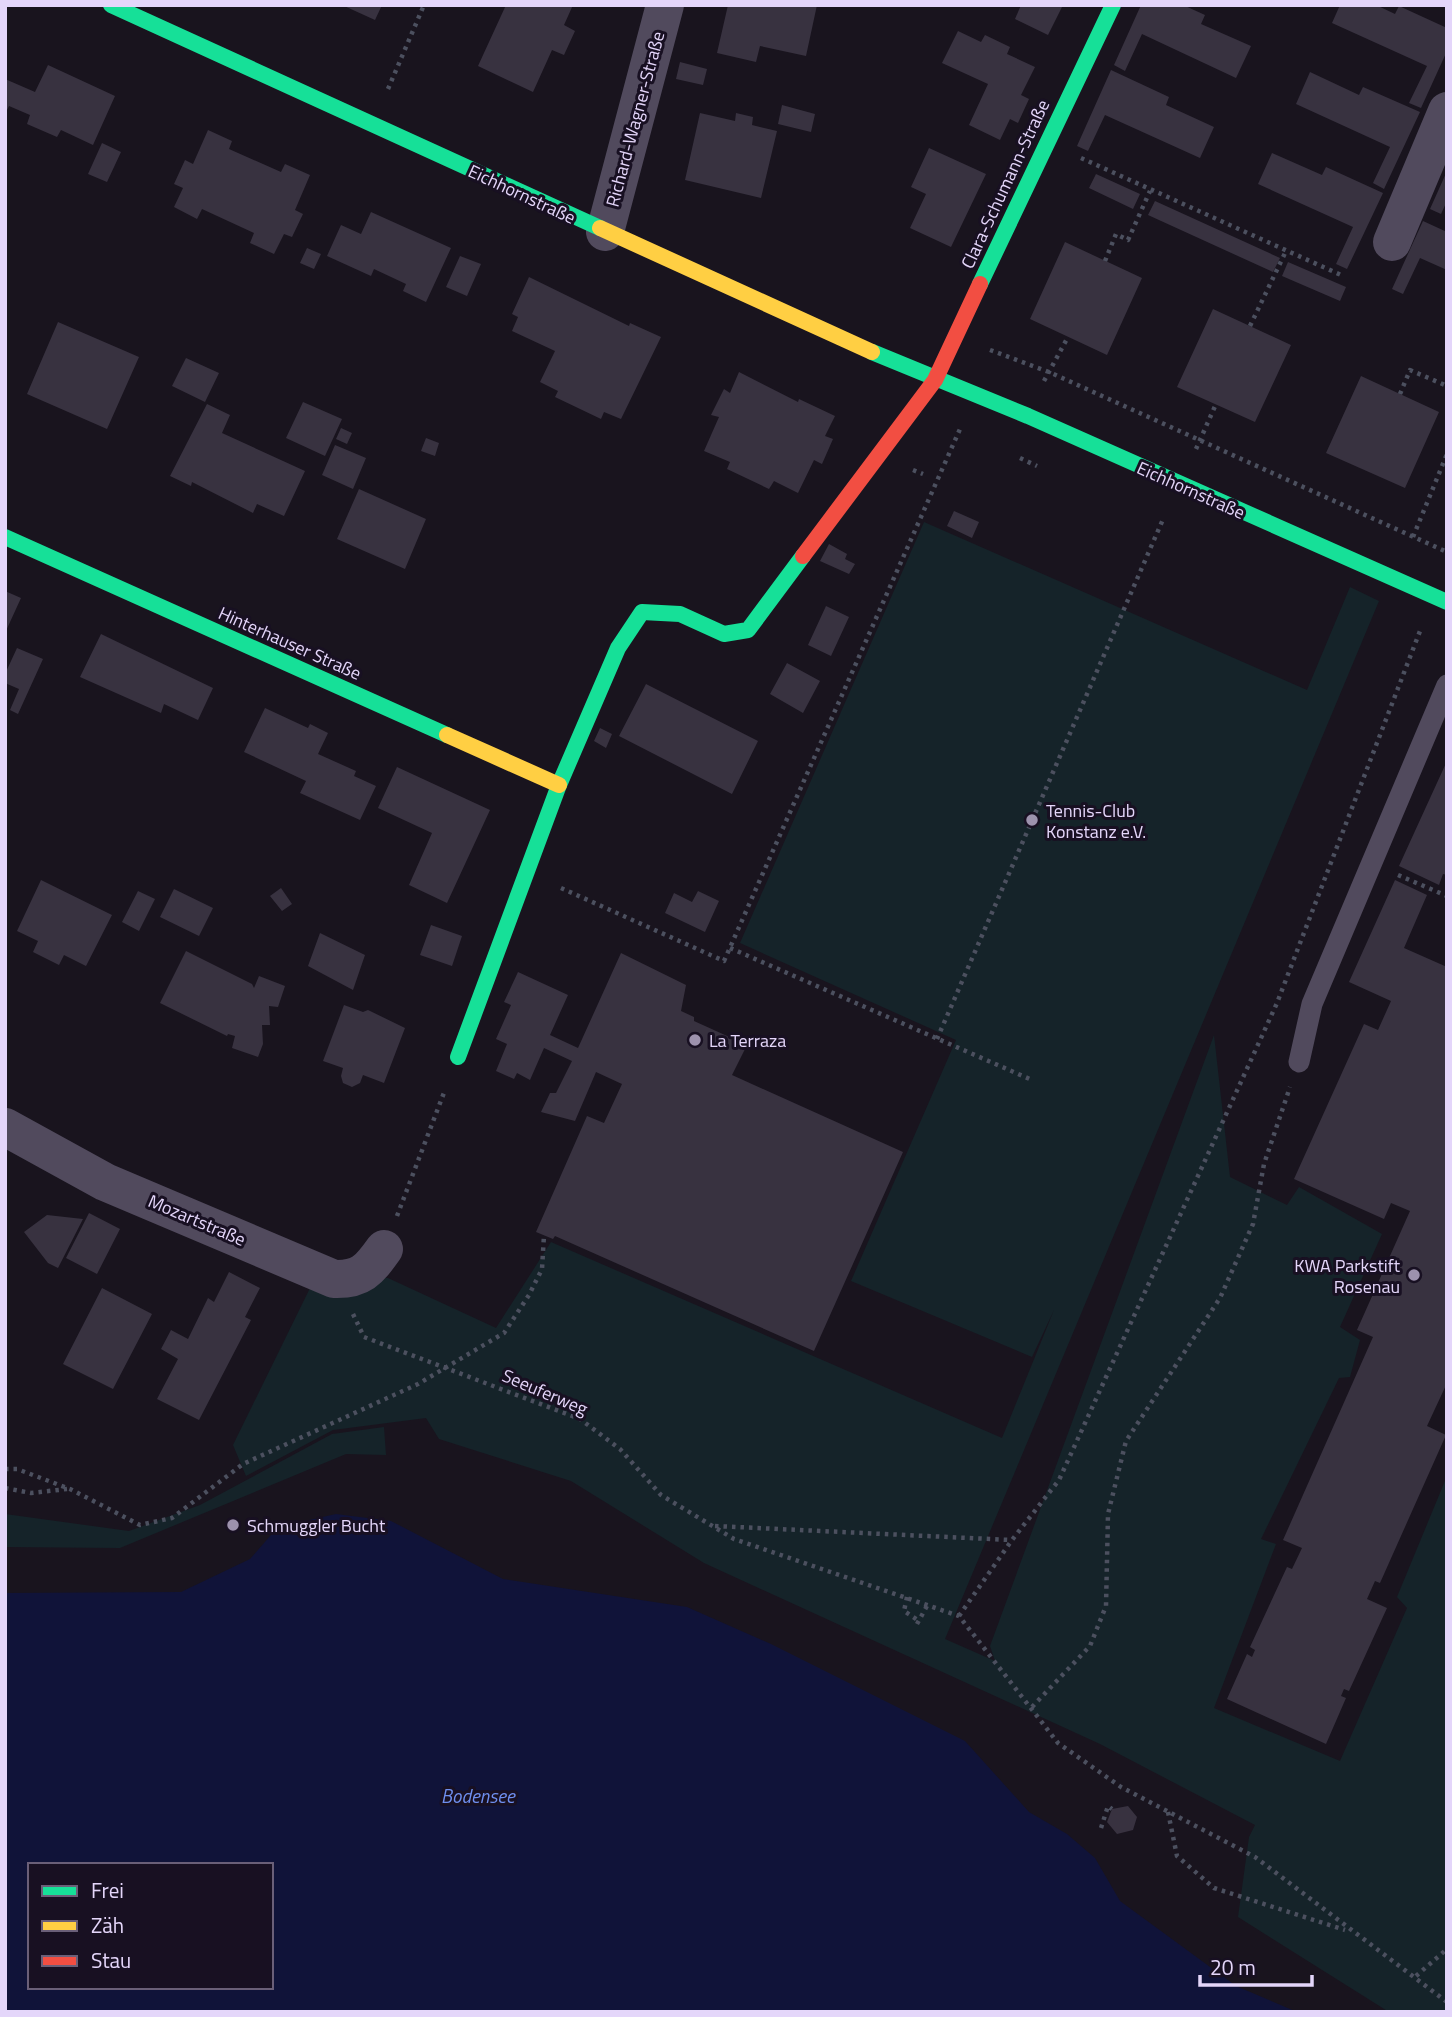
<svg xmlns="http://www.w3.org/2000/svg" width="1452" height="2017" viewBox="0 0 1452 2017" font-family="'Titillium Web',sans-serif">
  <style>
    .green { fill: #152329 }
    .water { fill: #101339; fill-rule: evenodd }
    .building { fill: #383240 }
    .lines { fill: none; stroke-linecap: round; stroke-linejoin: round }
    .path { stroke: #4c505f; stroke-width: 4.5; stroke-dasharray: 3.5 5; stroke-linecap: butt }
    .lane { stroke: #514a5d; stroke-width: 21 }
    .street { stroke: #514a5d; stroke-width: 38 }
    .fast { stroke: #16e098; stroke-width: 16 }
    .slow { stroke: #ffcf43; stroke-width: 16 }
    .jam { stroke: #f24e42; stroke-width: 16 }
    .poi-dot { fill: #9d92ad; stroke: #181022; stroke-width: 2.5 }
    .labels { text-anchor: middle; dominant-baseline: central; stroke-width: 6; stroke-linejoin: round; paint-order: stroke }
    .street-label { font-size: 18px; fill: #e4d6fa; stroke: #181022 }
    .poi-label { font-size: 18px; fill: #e4d6fa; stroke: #181022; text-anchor: start }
    .water-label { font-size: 19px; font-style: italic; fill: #6f8fef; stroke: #181022 }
  </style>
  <rect width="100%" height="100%" fill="#19141e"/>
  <!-- green -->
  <path class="green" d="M 924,522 L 1307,690 L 1350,587 L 1379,601 L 945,1639 L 995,1661 L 990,1646 L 1214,1035 L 1230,1177 L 1287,1205 L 1299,1187 L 1382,1234 L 1340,1327 L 1360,1340 L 1350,1377 L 1339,1378 L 1261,1539 L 1276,1544 L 1214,1708 L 1340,1761 L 1407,1608 L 1397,1597 L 1447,1476 L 1447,2012 L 1389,2012 L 1238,1917 L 1249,1837 L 1255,1825 L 1100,1744 L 704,1563 L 571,1481 L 439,1439 L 426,1418 L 333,1430 L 246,1476 L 233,1445 L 311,1286 L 371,1277 L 388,1278 L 496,1328 L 551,1242 L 1002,1438 L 1054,1310 L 1032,1357 L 851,1281 L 956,1040 L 740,943 Z
    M 384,1427 L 386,1455 L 346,1454 L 120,1548 L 5,1547 L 5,1514 L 129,1531 L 200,1505 L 332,1434 Z"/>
  <!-- water -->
  <path class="water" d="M 336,1514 L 391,1521 L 503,1579 L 687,1607 L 771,1644 L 965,1741 L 1029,1812 L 1067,1834 L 1095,1858 L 1120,1901 L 1236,1986 L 1297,2012 L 5,2012 L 5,1593 L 181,1592 L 250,1559 L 278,1527 ZM 30,1865 L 271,1865 L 271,1987 L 30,1987 Z"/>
  <!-- building -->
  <path class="building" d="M 342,5 L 382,5 L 375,20 Z
    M 506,5 L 573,5 L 564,25 L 575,31 L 564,55 L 552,50 L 533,92 L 478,66 Z
    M 728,5 L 817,5 L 806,56 L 760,46 L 756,62 L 717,53 Z
    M 1021,5 L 1063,5 L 1048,35 L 1015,19 Z
    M 1141,5 L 1183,5 L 1205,15 L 1201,24 L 1251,46 L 1236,78 L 1142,34 L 1125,71 L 1114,65 Z
    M 1340,5 L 1376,5 L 1395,14 L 1399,6 L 1447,28 L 1447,51 L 1421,108 L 1409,103 L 1427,66 L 1332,23 Z
    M 958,31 L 981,42 L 985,35 L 1010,47 L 1007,54 L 1035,67 L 1021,95 L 1029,99 L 1018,123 L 1010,119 L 1000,140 L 969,125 L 988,84 L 942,63 Z
    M 680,62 L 707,69 L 703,85 L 676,79 Z
    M 48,65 L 115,96 L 93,145 L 61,130 L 57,137 L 27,124 L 30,115 L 9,106 L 5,114 L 5,79 L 35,92 Z
    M 1111,70 L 1169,97 L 1166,105 L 1214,127 L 1200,158 L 1105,115 L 1088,151 L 1077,146 Z
    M 1310,72 L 1359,95 L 1363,87 L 1420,112 L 1384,189 L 1373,183 L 1390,147 L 1296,104 Z
    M 782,105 L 815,114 L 811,132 L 778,124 Z
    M 700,113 L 735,121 L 736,113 L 753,117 L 752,125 L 777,131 L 761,198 L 685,180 Z
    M 208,130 L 232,141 L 229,149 L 281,172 L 285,164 L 310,175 L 295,210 L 303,214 L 292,237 L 284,234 L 274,254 L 250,243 L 254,233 L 202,209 L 197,219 L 174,207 L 183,188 L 174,184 L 185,160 L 193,164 Z
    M 102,143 L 121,152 L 107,182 L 88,174 Z
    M 929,148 L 986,174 L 951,247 L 910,228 L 926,194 L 911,187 Z
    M 1272,153 L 1322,175 L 1326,167 L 1383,193 L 1347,269 L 1336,264 L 1353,227 L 1258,184 Z
    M 1447,171 L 1447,201 L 1441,214 L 1430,209 Z
    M 1096,174 L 1140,194 L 1133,209 L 1089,188 Z
    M 1155,201 L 1280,258 L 1273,272 L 1148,215 Z
    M 371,212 L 451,248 L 426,302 L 403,291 L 406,284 L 374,269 L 371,276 L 327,256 L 341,225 L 361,234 Z
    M 1423,221 L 1447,232 L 1447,270 L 1420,258 L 1403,294 L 1392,289 Z
    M 1065,242 L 1142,278 L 1107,355 L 1030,319 Z
    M 307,248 L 321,254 L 314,269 L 300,263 Z
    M 460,256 L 481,264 L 467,296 L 446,287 Z
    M 1288,262 L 1346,287 L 1340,301 L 1282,276 Z
    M 529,277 L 629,326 L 630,323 L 661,337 L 621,419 L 604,412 L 601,419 L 555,397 L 558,391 L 540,382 L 555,351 L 512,331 L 518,317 L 512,314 Z
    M 1213,309 L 1291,345 L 1255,422 L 1177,387 Z
    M 58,322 L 139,357 L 107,429 L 27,394 Z
    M 186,358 L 219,373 L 205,402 L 172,386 Z
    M 739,372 L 798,402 L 799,399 L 835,416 L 825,436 L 833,439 L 822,464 L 814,460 L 798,493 L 774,481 L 769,489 L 727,469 L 730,462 L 704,451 L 719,417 L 711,415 L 724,389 L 730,393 Z
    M 1361,376 L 1439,412 L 1405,488 L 1326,453 Z
    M 303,402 L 342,419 L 325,456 L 286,438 Z
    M 207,404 L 230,415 L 222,433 L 305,471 L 284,516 L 257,504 L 253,513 L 192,482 L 191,486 L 170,476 Z
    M 341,428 L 352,433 L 347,444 L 336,439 Z
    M 426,438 L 439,443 L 435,456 L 421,451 Z
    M 335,445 L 366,458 L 353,489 L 322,475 Z
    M 359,489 L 426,519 L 405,569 L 337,539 Z
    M 954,511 L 979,522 L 972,538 L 947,526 Z
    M 829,544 L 847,554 L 845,559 L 855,564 L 849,574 L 820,561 Z
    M 5,591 L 21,598 L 5,633 Z
    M 826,606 L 849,617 L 831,656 L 808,645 Z
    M 101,634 L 213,688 L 198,720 L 164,704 L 161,713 L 80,677 Z
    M 17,648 L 43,659 L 18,714 L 10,710 L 19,689 L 5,683 L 5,674 Z
    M 787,663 L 820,681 L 803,713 L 770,694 Z
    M 646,684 L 758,741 L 732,794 L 619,736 Z
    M 265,708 L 308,728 L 310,724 L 328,733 L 318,754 L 356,771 L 354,776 L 376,786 L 360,820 L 300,793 L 306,781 L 244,752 Z
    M 600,728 L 612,734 L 606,748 L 594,741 Z
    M 1447,761 L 1447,875 L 1443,874 L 1439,885 L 1399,866 Z
    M 397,767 L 490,810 L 447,903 L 409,885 L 432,833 L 378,808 Z
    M 41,880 L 112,915 L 86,966 L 64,955 L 59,965 L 33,952 L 38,941 L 17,931 Z
    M 1395,880 L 1427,895 L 1404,948 L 1447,967 L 1447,1383 L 1427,1426 L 1446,1435 L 1380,1583 L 1375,1581 L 1367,1599 L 1387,1608 L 1349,1691 L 1344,1689 L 1341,1696 L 1346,1698 L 1326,1744 L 1227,1699 L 1247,1654 L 1252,1657 L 1255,1650 L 1250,1647 L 1287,1567 L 1292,1569 L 1302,1548 L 1283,1540 L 1373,1337 L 1357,1330 L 1410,1211 L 1391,1203 L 1384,1219 L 1294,1179 L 1364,1024 L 1378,1030 L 1391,1001 L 1349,982 Z
    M 281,888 L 292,904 L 282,911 L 270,896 Z
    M 174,889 L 213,908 L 199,936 L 160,917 Z
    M 138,891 L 155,899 L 139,931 L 122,922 Z
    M 698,891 L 719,901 L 705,932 L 665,913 L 674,893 L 692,902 Z
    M 431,925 L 462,936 L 452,966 L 420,955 Z
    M 320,933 L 365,955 L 353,990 L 308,966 Z
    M 186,951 L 252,984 L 254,988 L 259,976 L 285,986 L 278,1007 L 269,1006 L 270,1025 L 262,1025 L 263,1044 L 258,1057 L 232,1048 L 235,1036 L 228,1034 L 227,1036 L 160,1003 Z
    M 621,953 L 686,985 L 681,1011 L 694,1017 L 694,1021 L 747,1045 L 732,1075 L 903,1152 L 814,1351 L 555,1236 L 553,1239 L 536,1232 L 587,1116 L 604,1123 L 622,1084 L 596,1072 L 575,1121 L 541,1112 L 550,1093 L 556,1093 L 572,1061 L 544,1048 L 530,1080 L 517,1073 L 514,1079 L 496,1071 L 507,1044 L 496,1039 L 511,1005 L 504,1002 L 518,972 L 568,995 L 550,1035 L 578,1048 Z
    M 344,1005 L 363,1012 L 368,1010 L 405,1028 L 384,1083 L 363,1075 L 360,1083 L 352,1087 L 343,1083 L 341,1076 L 343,1068 L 323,1061 Z
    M 89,1213 L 120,1229 L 97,1274 L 66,1258 Z
    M 47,1215 L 83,1219 L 58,1268 L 48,1263 L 24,1232 Z
    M 229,1272 L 260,1288 L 245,1317 L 251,1320 L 199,1420 L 157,1399 L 178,1359 L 161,1349 L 171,1330 L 188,1339 L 208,1298 L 214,1302 Z
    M 102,1288 L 152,1314 L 113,1389 L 63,1364 Z
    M 1128,1806 L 1137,1817 L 1133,1830 L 1117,1834 L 1107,1822 L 1112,1809 Z"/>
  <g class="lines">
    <!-- path -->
    <path class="path" d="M 388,89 L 424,5
      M 1081,158 L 1341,275
      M 1105,261 L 1116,234 L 1128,240 L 1150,191
      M 1250,326 L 1286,251
      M 990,350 L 1049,372 L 1447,552
      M 1044,381 L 1068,337
      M 1400,394 L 1410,370 L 1447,386
      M 1196,449 L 1216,404
      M 1020,458 L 1037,466
      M 913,470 L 923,474
      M 1413,537 L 1447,454
      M 1398,875 L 1447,896
      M 561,888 L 724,961 L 960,429
      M 730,948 L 1032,1080
      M 937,1039 L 1164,517
      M 397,1216 L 445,1090
      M 353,1314 L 364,1337 L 580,1419 L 620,1449 L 661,1495 L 734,1539 L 959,1616 L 1058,1743 L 1121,1787 L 1255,1857 L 1447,2002
      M 5,1469 L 17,1469 L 70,1489 L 140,1525 L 172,1518 L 243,1464 L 418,1384 L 504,1333 L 529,1295 L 542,1269 L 544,1235
      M 5,1488 L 31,1493 L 67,1489
      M 715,1526 L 1011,1540
      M 907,1597 L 904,1611 L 919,1621
      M 959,1616 L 1012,1540 L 1059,1480 L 1277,1003 L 1420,631
      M 917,1624 L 928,1604
      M 1032,1707 L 1090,1646 L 1106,1606 L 1108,1514 L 1126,1441 L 1220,1298 L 1253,1224 L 1264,1164 L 1290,1087
      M 1168,1812 L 1177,1856 L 1214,1888 L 1345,1930
      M 1101,1828 L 1108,1806 L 1112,1809
      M 1416,1976 L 1447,1949"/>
    <!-- lane -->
    <path class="lane" d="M 1299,1062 L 1312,1004 L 1447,685"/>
    <!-- street -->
    <path class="street" d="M 605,232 L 665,5
      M 1392,242 L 1447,111
      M 5,1127 L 105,1182 L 334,1279 C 361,1280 369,1270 384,1249"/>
    <!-- fast -->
    <path class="fast" d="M 111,5 L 600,228
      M 980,284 L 1113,5
      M 872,352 L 1028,416 L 1447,602
      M 5,537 L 447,735
      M 458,1057 L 559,785 L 618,648 L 642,612 L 680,614 L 724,634 L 748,630 L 803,556"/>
    <!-- slow -->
    <path class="slow" d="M 600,228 L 872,352
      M 447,735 L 559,785"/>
    <!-- jam -->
    <path class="jam" d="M 803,556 L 935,380 L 980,284"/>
  </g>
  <!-- markers -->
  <g class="poi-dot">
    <circle cx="1032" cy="820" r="7"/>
    <circle cx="695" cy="1040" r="7"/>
    <circle cx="1414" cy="1275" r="7"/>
    <circle cx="233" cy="1525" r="7"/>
  </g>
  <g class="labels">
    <!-- street labels -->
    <g class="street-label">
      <text transform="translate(635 119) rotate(-75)">Richard-Wagner-Straße</text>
      <text transform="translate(1005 184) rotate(-65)">Clara-Schumann-Straße</text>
      <text transform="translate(522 194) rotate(25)">Eichhornstraße</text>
      <text transform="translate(1191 490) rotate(24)">Eichhornstraße</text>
      <text transform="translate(290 643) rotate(24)">Hinterhauser Straße</text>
      <text transform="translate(197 1220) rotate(23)">Mozartstraße</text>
      <text transform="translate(545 1392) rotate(23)">Seeuferweg</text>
    </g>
    <!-- poi labels -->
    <g class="poi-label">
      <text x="1046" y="810">Tennis-Club<tspan x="1046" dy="21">Konstanz e.V.</tspan></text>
      <text x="709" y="1040">La Terraza</text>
      <text x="1400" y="1265" text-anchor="end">KWA Parkstift<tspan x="1400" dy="21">Rosenau</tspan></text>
      <text x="247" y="1525">Schmuggler Bucht</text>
    </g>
    <!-- water labels -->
    <g class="water-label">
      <text x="478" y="1795">Bodensee</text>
    </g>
  </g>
  <!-- border -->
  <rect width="1452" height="2017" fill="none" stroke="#e4d6fa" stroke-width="14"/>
  <!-- legend -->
  <rect x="28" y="1863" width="245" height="126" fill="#181022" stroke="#6a5f78" stroke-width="2"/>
  <rect x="42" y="1886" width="35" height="10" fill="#16e098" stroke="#6a5f78" stroke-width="2"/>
  <text x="91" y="1898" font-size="21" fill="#e4d6fa">Frei</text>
  <rect x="42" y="1921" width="35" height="10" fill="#ffcf43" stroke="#6a5f78" stroke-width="2"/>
  <text x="91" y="1933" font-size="21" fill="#e4d6fa">Zäh</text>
  <rect x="42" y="1956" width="35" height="10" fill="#f24e42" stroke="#6a5f78" stroke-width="2"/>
  <text x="91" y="1968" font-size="21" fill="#e4d6fa">Stau</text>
  <!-- scale -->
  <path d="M1200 1975v10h112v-10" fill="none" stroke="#e4d6fa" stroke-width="3.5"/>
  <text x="1210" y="1975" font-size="21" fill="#e4d6fa" stroke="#181022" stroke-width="5" paint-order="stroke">20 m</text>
</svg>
